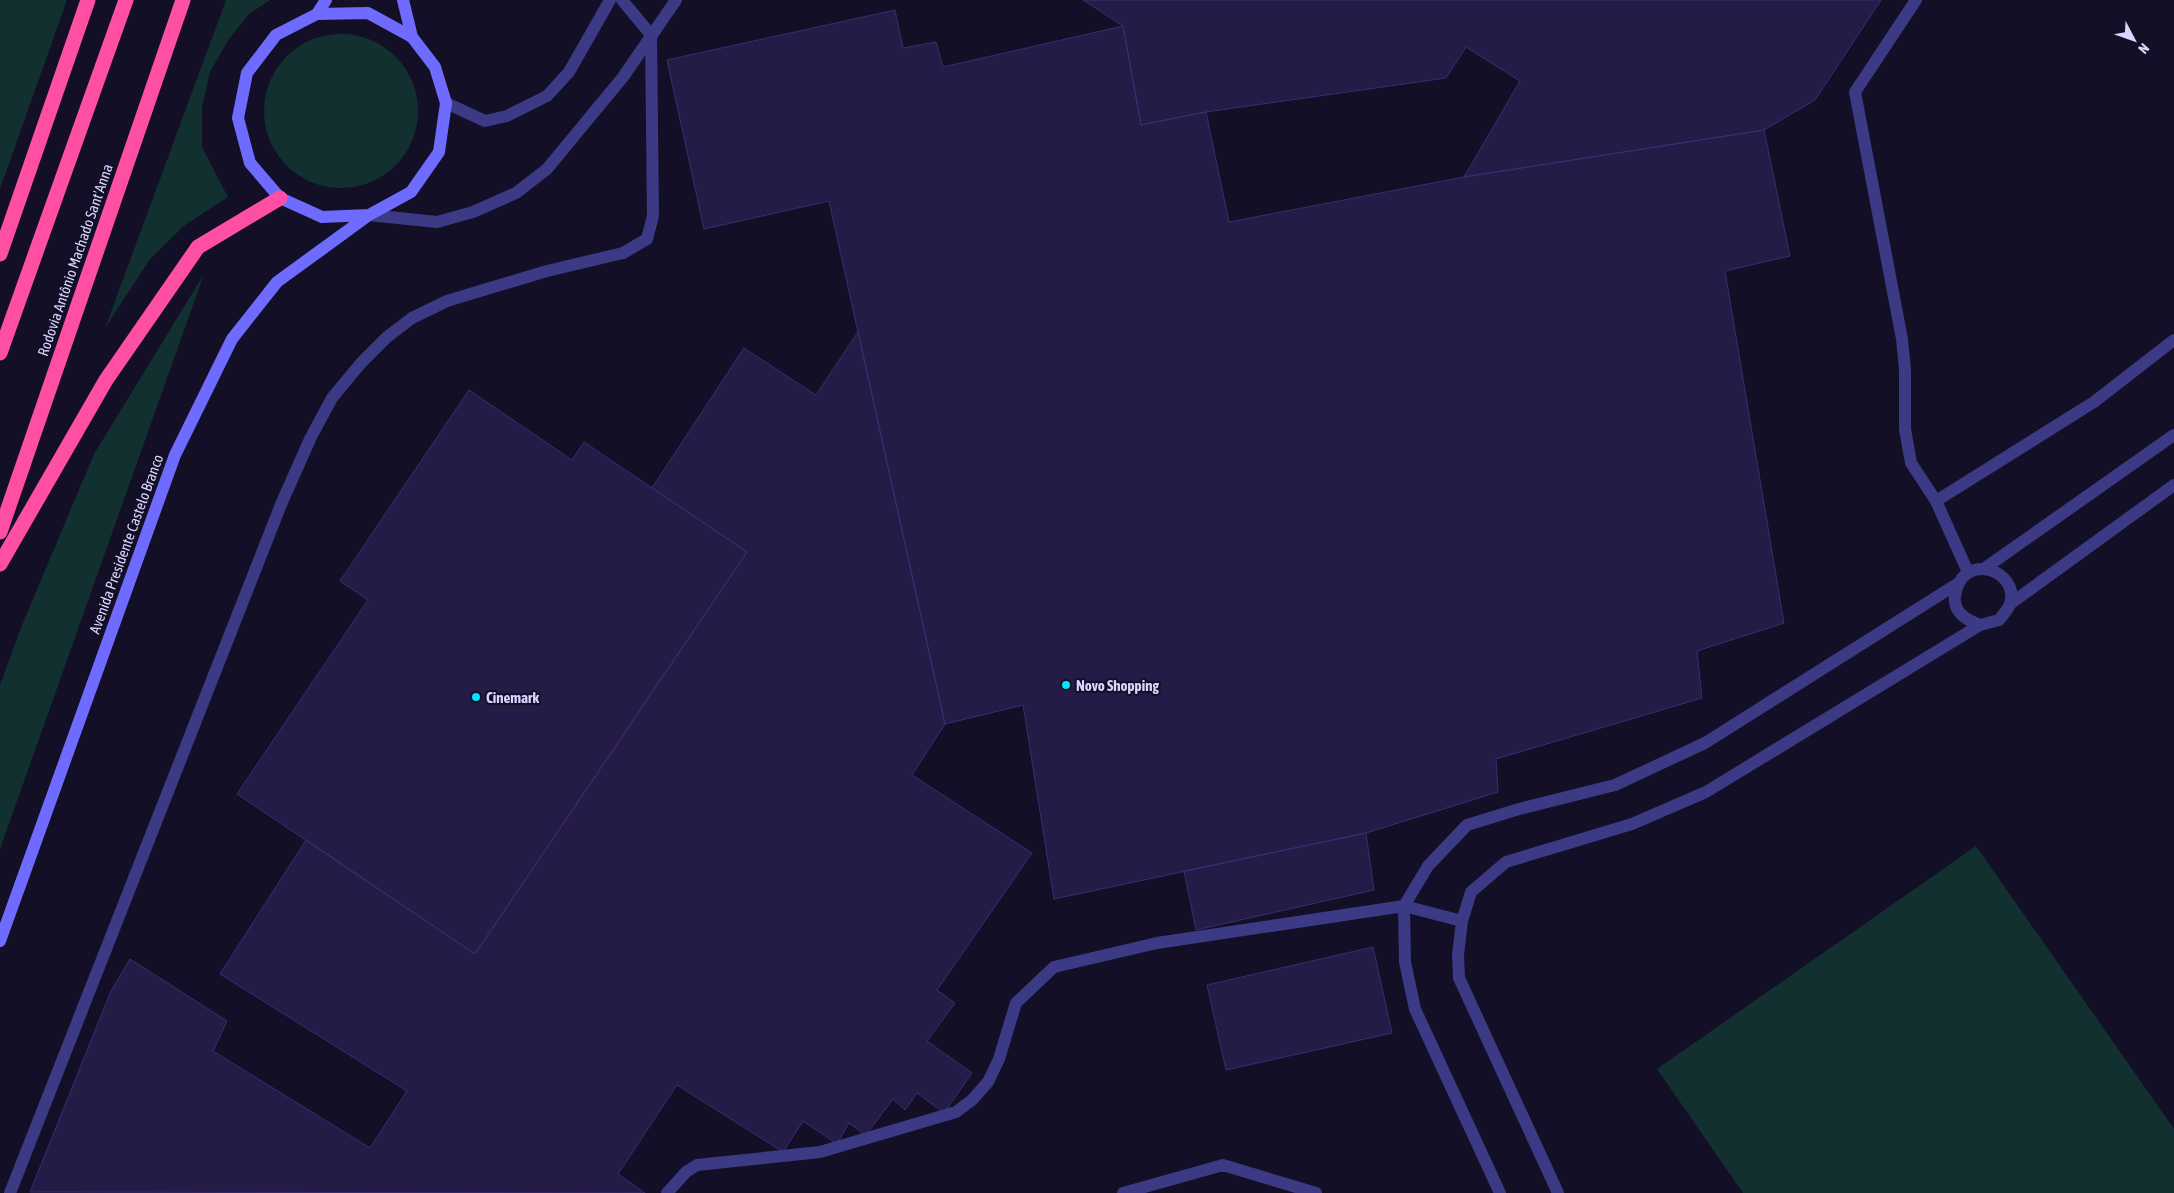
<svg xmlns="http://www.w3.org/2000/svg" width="2174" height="1193" viewBox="0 0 2174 1193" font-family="'Asap Condensed',sans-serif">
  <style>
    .green { fill: #12302f }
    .building { fill: #241b47; stroke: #3b2d73 }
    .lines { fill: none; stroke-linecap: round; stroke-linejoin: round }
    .lane { stroke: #3d3a85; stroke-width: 12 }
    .secondary { stroke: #6f6bff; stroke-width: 12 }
    .highway { stroke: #ff4fa3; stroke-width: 15 }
    .poi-dot { fill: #00e5ff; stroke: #130f26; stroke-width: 2 }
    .labels { text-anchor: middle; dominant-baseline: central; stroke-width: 4; stroke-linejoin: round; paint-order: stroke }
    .street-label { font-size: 15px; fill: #d9d4ff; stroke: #130f26 }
    .poi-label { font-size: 15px; font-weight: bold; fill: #d9d4ff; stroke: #130f26; text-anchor: start }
  </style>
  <rect width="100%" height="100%" fill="#130f26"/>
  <!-- green -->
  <path class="green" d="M 0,0 L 67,0 L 0,189 Z
    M 226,0 L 270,0 L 249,14 L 229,39 L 210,72 L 202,107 L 202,147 L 228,197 L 185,225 L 150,259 L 105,328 Z
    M264 111a77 77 0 1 1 154 0a77 77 0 1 1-154 0Z
    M 204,274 L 0,849 L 0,685 L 22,625 L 94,454 Z
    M 1976,846 L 2174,1129 L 2174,1193 L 1743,1193 L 1657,1069 Z"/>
  <!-- building -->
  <path class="building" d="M 1083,0 L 1881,0 L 1815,100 L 1764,130 L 1464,177 L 1520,81 L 1466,47 L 1446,78 L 1206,112 L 1141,125 L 1123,26 Z
    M 895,10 L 903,48 L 936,42 L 943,67 L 1123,26 L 1141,125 L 1206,112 L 1229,222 L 1464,177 L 1764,130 L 1790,256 L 1725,271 L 1784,623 L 1697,651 L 1702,698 L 1496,759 L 1498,792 L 1366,833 L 1054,899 L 1023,705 L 945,724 L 829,201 L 704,229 L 667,60 Z
    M 858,332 L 945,724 L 912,775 L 1032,853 L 937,990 L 955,1003 L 927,1041 L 972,1073 L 944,1113 L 917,1093 L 905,1110 L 893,1099 L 866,1135 L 849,1123 L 837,1144 L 803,1121 L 783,1152 L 677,1085 L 618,1174 L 645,1193 L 30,1192 L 111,991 L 130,959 L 227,1021 L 213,1051 L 370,1148 L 407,1091 L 220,974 L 306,840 L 475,954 L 747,552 L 652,488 L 744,348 L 816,395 Z
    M 469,390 L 572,460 L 584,442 L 747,552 L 475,954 L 237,794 L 368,600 L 340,581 Z
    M 1366,833 L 1374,890 L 1196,930 L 1184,871 Z
    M 1373,947 L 1392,1033 L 1226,1070 L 1207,985 Z"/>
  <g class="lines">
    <!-- lane -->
    <path class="lane" d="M 1916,0 L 1855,92 L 1902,339 L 1905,369 L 1905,429 L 1911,463 L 1936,501 L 1968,572
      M 446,103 L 485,121 L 507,116 L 547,96 L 569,72 L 610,0
      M 369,215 L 437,222 L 473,212 L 516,193 L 547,169 L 623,77 L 676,0
      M 1936,501 L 2094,402 L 2174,340
      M 1985,568 L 2174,435
      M 2010,604 L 2174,485
      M 10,1193 L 282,502 L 311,437 L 332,398 L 361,363 L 387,337 L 412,318 L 447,301 L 547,271 L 623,253 L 647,239 L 653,216 L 651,35 L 622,0
      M 667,1193 L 686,1172 L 697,1165 L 820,1152 L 956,1112 L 972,1100 L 988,1082 L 999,1059 L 1016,1003 L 1054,967 L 1157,943 L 1404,906 L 1462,921
      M 1123,1193 L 1223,1165 L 1316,1193
      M 1500,1193 L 1415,1009 L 1405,962 L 1404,906 L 1428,866 L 1467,825 L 1519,809 L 1615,785 L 1705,743 L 1957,584
      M 1558,1193 L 1459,978 L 1458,955 L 1462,921 L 1471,892 L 1506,862 L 1632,824 L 1706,792 L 1980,625 L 1999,620 C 2002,616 2008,610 2010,604 C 2021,571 1962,549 1955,596 C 1953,613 1967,620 1980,625"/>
    <!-- secondary -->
    <path class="secondary" d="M 403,0 L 412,37 L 435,67 L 446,103 L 439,152 L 411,192 L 369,215 L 322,217 L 280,198 L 250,163 L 238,118 L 247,73 L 276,35 L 317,14 L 368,13 L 412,37
      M 317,14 L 326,0
      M 0,941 L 175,455 L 232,339 L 277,282 L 369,215"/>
    <!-- highway -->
    <path class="highway" d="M 0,254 L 88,0
      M 0,353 L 126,0
      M 0,532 L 183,0
      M 0,564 L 106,380 L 198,247 L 280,198"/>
  </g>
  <!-- markers -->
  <g class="poi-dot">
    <circle cx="1066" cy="685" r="5"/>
    <circle cx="476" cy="697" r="5"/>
  </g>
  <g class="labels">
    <!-- street labels -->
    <g class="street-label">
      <text transform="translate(75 260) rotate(-71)">Rodovia Antônio Machado Sant'Anna</text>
      <text transform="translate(126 544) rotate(-70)">Avenida Presidente Castelo Branco</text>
    </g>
    <!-- poi labels -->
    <g class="poi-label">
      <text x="1076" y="685">Novo Shopping</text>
      <text x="486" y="697">Cinemark</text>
    </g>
  </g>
  <!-- north arrow -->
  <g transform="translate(2134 40) rotate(131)" stroke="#130f26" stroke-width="4" paint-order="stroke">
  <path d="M0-4L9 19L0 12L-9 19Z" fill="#d9d4ff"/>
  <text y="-8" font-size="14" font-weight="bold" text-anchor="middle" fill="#d9d4ff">N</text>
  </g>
</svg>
